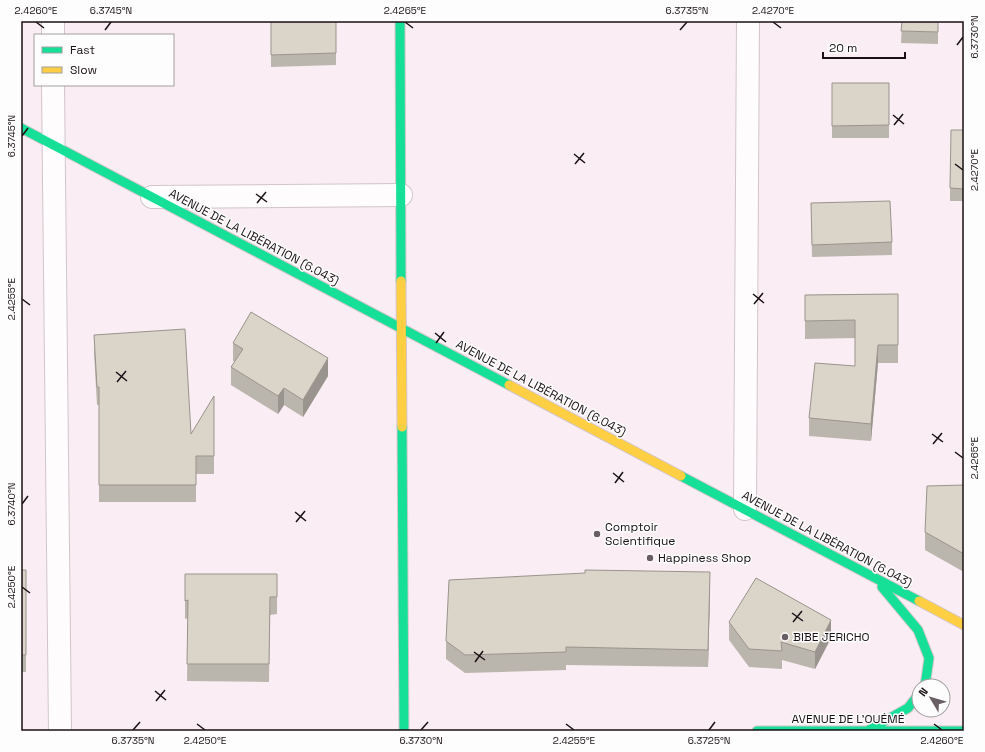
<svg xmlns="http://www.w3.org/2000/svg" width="985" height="752" viewBox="0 0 985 752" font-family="'Space Grotesk',sans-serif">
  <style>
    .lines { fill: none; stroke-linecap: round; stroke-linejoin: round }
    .street-casing { stroke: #d1c5cb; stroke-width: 24 }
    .fast-casing { stroke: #d1c5cb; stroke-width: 11 }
    .slow-casing { stroke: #d1c5cb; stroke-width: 11 }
    .street { stroke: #fefcfd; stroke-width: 22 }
    .fast { stroke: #16e098; stroke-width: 9 }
    .slow { stroke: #ffcf43; stroke-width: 9 }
    .wall { fill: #bbb6ad }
    .shaded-wall { fill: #99948d }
    .building { fill: #dad4c9; stroke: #99948d }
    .ticks { fill: none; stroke: #1a1115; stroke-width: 1.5 }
    .poi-dot { fill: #685e63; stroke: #fdfdfd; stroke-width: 1.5 }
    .labels { text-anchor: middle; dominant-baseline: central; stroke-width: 3; stroke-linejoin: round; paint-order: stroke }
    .street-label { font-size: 12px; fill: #1a1115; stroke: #fdfdfd }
    .poi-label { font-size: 12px; fill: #1a1115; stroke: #fdfdfd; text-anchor: start }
    .neatline { fill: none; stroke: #1a1115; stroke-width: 1.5 }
    .ticks-label { font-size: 10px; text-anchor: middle; fill: #1a1115 }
  </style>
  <rect width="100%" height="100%" fill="#faedf3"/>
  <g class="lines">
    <defs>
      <path id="street" d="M 53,21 L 53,35
        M 53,85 L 60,731
        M 152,197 L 401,195
        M 745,509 L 748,21"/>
      <path id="fast" d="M 400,21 L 401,281
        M 21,128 L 509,385
        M 402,427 L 404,731
        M 681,476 L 919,601
        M 882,587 L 918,630 L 929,658 L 925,686
        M 869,730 L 908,708 L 919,694
        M 757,731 L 964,731"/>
      <path id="slow" d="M 401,281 L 402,427
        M 509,385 L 681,476
        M 919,601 L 964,625"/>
    </defs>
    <!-- street casing -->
    <use href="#street" class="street-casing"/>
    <!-- fast casing -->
    <use href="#fast" class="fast-casing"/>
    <!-- slow casing -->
    <use href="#slow" class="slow-casing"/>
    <!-- street -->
    <use href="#street" class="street"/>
    <!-- fast -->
    <use href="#fast" class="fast"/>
    <!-- slow -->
    <use href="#slow" class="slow"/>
  </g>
  <!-- wall -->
  <path class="wall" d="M 271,21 L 336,21 L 336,65 L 271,67 Z
    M 902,21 L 938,21 L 938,44 L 901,43 Z
    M 832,83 L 889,83 L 889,138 L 832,138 Z
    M 964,130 L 964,201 L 950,201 L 950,188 Z
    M 811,203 L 892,242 L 892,255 L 812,257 Z
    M 898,294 L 898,363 L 878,363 L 871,441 L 809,436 L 809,418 L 855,366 L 855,338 L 805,339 L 805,295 Z
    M 94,335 L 191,434 L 214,396 L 214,474 L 196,474 L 196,502 L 99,502 L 99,405 L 97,405 L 94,353 Z
    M 233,343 L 328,376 L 303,417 L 284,405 L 278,414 L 231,385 L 231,367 L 235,362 L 233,361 Z
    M 964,485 L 964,572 L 925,550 L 925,532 Z
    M 21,570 L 26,570 L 26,672 L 21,672 Z
    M 185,574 L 277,574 L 277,614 L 270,615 L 269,682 L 187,681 L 188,618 L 185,619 Z
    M 710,590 L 708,667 L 566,665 L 566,670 L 465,673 L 446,659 L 446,641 Z
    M 729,622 L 831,638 L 815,669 L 782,660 L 782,669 L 749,667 L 729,640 Z"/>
  <!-- shaded-wall -->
  <path class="shaded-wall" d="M 878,345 L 878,363 L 871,441 L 871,424 Z
    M 328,358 L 328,376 L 303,417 L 303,400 Z
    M 284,388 L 284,405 L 278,414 L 278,396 Z
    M 710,572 L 710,590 L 708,667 L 708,650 Z
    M 831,620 L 831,638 L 815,669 L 815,652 Z"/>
  <!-- building -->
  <path class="building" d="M 271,21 L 336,21 L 336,53 L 271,55 Z
    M 902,21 L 938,21 L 938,32 L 901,31 Z
    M 832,83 L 889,83 L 889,125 L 832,126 Z
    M 951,130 L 964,130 L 964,189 L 950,188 Z
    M 890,201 L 892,242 L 812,245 L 811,203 Z
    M 898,294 L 898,345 L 878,345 L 871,424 L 809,418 L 815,363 L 855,366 L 855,320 L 805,321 L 805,295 Z
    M 251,312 L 328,358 L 303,400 L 284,388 L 278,396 L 231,367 L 243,349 L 233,343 Z
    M 185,329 L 191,434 L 214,396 L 214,456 L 196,456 L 196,485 L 99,485 L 99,387 L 97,387 L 94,335 Z
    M 964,485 L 964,554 L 925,532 L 927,486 Z
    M 21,570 L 26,570 L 26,655 L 21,655 Z
    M 585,570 L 710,572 L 708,650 L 566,647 L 566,652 L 465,655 L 446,641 L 449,580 L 585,573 Z
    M 185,574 L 277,574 L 277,597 L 270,597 L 269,664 L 187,664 L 188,600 L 185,601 Z
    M 756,578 L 831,620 L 815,652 L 781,642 L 782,651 L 749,649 L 729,622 Z"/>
  <!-- ticks -->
  <path class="ticks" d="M 36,22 L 44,28M 405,22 L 413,28M 773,22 L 781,28M 105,30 L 111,22M 680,30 L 687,22M 957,45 L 963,37M 893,115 L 904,124M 894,125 L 903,114M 22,136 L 28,128M 574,154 L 585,163M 575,164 L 584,153M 955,164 L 963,170M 256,194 L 267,202M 257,203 L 266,192M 753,294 L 764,303M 22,299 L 30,305M 754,304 L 763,293M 435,333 L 446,342M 436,343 L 444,332M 116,372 L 127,381M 117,382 L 126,371M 932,434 L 943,442M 933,444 L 942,433M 955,452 L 963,458M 613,473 L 624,482M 615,483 L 623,472M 22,504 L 28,496M 295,512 L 306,521M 296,522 L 305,511M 22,587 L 30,593M 792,613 L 803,621M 793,622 L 802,611M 474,652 L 485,660M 475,662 L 483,651M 155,691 L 166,700M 156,701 L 165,690M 197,724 L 205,730M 566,724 L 574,730M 934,724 L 942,730M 133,730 L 140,722M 421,730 L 428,722M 709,730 L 715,722"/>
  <!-- markers -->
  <g class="poi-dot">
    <circle cx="597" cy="534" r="4"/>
    <circle cx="650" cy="558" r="4"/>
    <circle cx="785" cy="637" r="4"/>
  </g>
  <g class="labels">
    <!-- street labels -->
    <g class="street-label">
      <text transform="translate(254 237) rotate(28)">AVENUE DE LA LIBÉRATION (6.043)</text>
      <text transform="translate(541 388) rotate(28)">AVENUE DE LA LIBÉRATION (6.043)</text>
      <text transform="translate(827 539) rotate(28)">AVENUE DE LA LIBÉRATION (6.043)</text>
      <text x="848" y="719">AVENUE DE L'OUÉMÉ</text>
    </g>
    <!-- poi labels -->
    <g class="poi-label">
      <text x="605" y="527">Comptoir<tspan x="605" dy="14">Scientifique</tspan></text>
      <text x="658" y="558">Happiness Shop</text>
      <text x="793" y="637">BIBE JERICHO</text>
    </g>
  </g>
  <!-- border -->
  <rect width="985" height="752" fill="none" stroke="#fdfdfd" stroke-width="44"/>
  <!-- legend -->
  <rect x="34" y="34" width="140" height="52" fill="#fdfdfd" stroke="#a29fa0"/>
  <rect x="42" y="47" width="20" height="6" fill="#16e098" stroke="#a29fa0"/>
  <text x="70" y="54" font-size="12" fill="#1a1115">Fast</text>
  <rect x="42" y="67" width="20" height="6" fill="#ffcf43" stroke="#a29fa0"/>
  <text x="70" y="74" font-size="12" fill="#1a1115">Slow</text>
  <!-- north arrow -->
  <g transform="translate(931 698) rotate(308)"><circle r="19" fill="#fdfdfd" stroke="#a29fa0"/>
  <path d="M0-3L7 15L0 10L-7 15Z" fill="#685e63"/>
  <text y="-6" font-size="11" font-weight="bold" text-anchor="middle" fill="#1a1115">N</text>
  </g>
  <!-- scale -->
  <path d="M823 52v6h82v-6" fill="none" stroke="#1a1115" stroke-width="2"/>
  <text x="829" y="52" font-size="12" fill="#1a1115" stroke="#fdfdfd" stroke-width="3" paint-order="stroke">20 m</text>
  <rect x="22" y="22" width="941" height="708" class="neatline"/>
  <g class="ticks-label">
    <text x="36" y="14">2.4260°E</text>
    <text x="111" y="14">6.3745°N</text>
    <text x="405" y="14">2.4265°E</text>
    <text x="687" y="14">6.3735°N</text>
    <text x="773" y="14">2.4270°E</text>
    <text transform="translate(974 37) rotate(-90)" y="4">6.3730°N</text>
    <text transform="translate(11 136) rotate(-90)" y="4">6.3745°N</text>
    <text transform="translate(974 170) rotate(-90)" y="4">2.4270°E</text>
    <text transform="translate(11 299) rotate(-90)" y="4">2.4255°E</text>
    <text transform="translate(974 458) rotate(-90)" y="4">2.4265°E</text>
    <text transform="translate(11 504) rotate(-90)" y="4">6.3740°N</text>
    <text transform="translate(11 587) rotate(-90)" y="4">2.4250°E</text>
    <text x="133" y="744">6.3735°N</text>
    <text x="205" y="744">2.4250°E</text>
    <text x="421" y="744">6.3730°N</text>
    <text x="574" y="744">2.4255°E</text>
    <text x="709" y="744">6.3725°N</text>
    <text x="942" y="744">2.4260°E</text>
  </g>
</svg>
